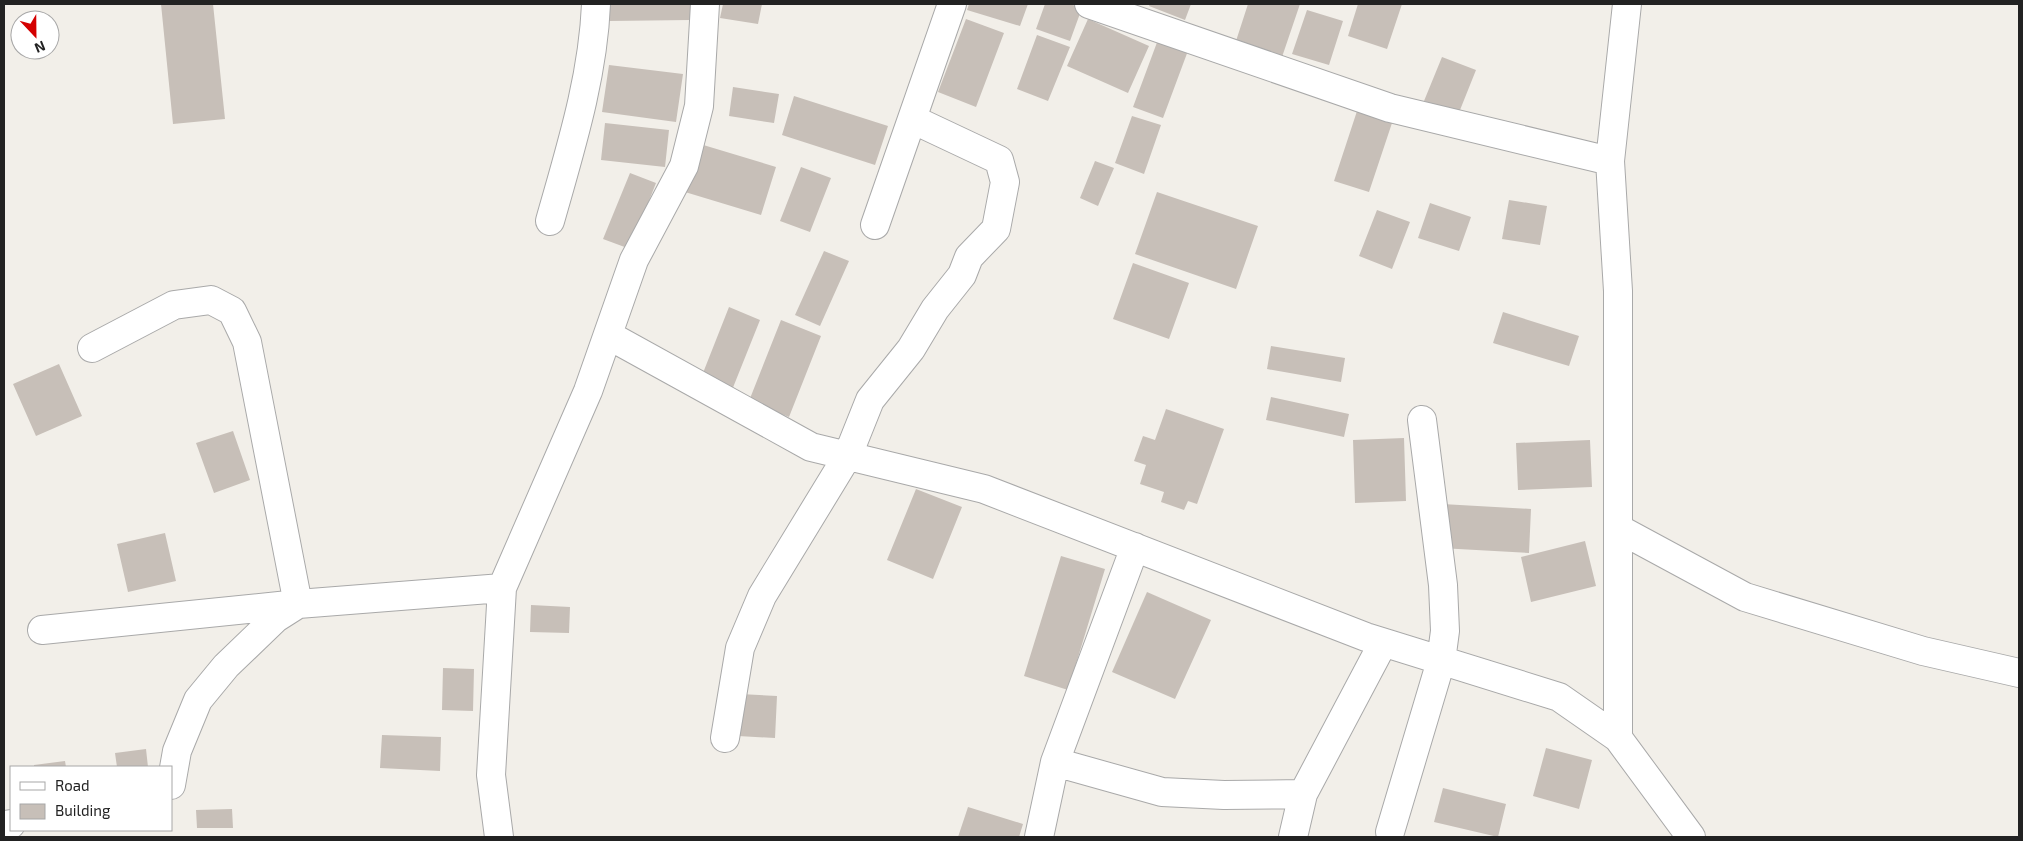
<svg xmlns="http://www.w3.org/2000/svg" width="2023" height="841" viewBox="0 0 2023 841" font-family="'Exo 2',sans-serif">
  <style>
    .building { fill: #c7bfb8 }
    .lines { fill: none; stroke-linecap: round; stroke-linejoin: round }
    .minor-casing { stroke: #a9a9a9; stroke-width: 30 }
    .minor { stroke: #fff; stroke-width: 28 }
  </style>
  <rect width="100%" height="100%" fill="#f2efe9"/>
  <!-- building -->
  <path class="building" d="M 161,4 L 213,4 L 225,119 L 173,124 Z
    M 609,4 L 690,4 L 690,20 L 609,21 Z
    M 723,4 L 762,4 L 758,24 L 720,18 Z
    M 969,4 L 1028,4 L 1020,26 L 967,10 Z
    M 1045,4 L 1070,4 L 1082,8 L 1070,41 L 1036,29 Z
    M 1150,4 L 1191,4 L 1185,20 L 1149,6 Z
    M 1248,4 L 1300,4 L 1282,57 L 1236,41 Z
    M 1358,4 L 1402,4 L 1387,49 L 1348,36 Z
    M 1307,10 L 1343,21 L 1329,65 L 1292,54 Z
    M 966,19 L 1004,33 L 976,107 L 938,92 Z
    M 1088,19 L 1149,46 L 1128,93 L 1067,66 Z
    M 1037,35 L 1070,47 L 1048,101 L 1017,89 Z
    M 1159,37 L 1189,48 L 1163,118 L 1133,107 Z
    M 1442,57 L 1476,70 L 1458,115 L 1424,101 Z
    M 609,65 L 683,74 L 676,122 L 602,112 Z
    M 733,87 L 779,94 L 774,123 L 729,116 Z
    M 794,96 L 888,126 L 875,165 L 782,135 Z
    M 1358,108 L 1393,120 L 1369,192 L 1334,181 Z
    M 1132,116 L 1161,125 L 1144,174 L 1115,163 Z
    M 605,123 L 669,130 L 665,167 L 601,160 Z
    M 700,144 L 776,167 L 761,215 L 685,192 Z
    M 1095,161 L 1114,168 L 1098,206 L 1080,198 Z
    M 801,167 L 831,178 L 810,232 L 780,221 Z
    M 630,173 L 656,183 L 630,249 L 603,239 Z
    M 1157,192 L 1258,226 L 1236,289 L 1135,254 Z
    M 1509,200 L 1547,206 L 1540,245 L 1502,239 Z
    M 1430,203 L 1471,217 L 1459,251 L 1418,238 Z
    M 1377,210 L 1410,222 L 1392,269 L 1359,256 Z
    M 824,251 L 849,261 L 820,326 L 795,315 Z
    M 1133,263 L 1189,283 L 1169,339 L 1113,319 Z
    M 729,307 L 760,320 L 732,390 L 701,378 Z
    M 1503,312 L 1579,336 L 1569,366 L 1493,343 Z
    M 781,320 L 821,336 L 789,417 L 749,401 Z
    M 1271,346 L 1345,358 L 1341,382 L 1267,369 Z
    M 59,364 L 82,416 L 36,436 L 13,384 Z
    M 1271,397 L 1349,414 L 1344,437 L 1266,420 Z
    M 1166,409 L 1224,429 L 1197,504 L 1188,501 L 1184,510 L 1161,502 L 1164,492 L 1140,484 L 1146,465 L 1134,461 L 1143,436 L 1155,440 Z
    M 233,431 L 250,480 L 214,493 L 196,443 Z
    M 1404,438 L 1406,501 L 1355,503 L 1353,440 Z
    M 1590,440 L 1592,487 L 1518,490 L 1516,443 Z
    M 916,489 L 962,507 L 933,579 L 887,560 Z
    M 1442,504 L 1531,509 L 1529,553 L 1440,548 Z
    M 165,533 L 176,581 L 128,592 L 117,544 Z
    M 1585,541 L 1596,586 L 1531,602 L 1521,557 Z
    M 1061,556 L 1105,569 L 1068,690 L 1024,676 Z
    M 1147,592 L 1211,620 L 1175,699 L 1112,672 Z
    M 531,605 L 570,607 L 569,633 L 530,632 Z
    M 443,668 L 474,669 L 473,711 L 442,710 Z
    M 740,694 L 777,696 L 775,738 L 738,736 Z
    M 382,735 L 441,737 L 440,771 L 380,768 Z
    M 1546,748 L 1592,760 L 1579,809 L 1533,796 Z
    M 146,749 L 148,767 L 117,767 L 115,753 Z
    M 65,761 L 66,767 L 34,767 L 34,765 Z
    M 1443,788 L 1506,804 L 1498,837 L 1434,822 Z
    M 968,807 L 1023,824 L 1019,837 L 958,837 Z
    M 232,809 L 233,828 L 197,828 L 196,810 Z"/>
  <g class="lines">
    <defs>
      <path id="minor" d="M 1089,4 L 1390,108 L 1610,161
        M 1627,4 L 1610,161 L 1618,291 L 1618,738 L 1691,837
        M 550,221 C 570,150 593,78 596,4
        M 875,225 L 952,4
        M 608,335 L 811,447 L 984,489 L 1366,637 L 1559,697 L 1618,738
        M 1619,529 L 1745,597 L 1923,651 L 2019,673
        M 42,630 L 298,604 L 247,342 L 232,311 L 211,300 L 174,305 L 92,348
        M 725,738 L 740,648 L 762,596 L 848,455 L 870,400 L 911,349 L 935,309 L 962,275 L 969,257 L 996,229 L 1005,182 L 999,160 L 912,119
        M 1055,762 L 1162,792 L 1224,795 L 1303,794 L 1383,643
        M 171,785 L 177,751 L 198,700 L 226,666 L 276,618 L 298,604 L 502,588
        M 4,825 L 11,824
        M 1390,832 L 1441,661 L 1445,631 L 1443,585 L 1422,420
        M 499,837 L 491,775 L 502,588 L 588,391 L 634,260 L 684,166 L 699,106 L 705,4
        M 1039,837 L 1055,762 L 1135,547
        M 1293,837 L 1303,794"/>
    </defs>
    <!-- minor casing -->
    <use href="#minor" class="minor-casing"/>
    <!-- minor -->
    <use href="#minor" class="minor"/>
  </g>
  <!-- border -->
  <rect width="2023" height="841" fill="none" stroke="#222222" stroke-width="10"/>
  <!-- legend -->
  <rect x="10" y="766" width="162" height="65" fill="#ffffff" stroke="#a7a7a7"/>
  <rect x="20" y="782" width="25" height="8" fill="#ffffff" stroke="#a7a7a7"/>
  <text x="55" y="791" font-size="15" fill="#222222">Road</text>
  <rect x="20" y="804" width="25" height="15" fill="#c7bfb8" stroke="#a7a7a7"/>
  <text x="55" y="816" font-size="15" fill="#222222">Building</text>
  <!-- north arrow -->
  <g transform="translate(35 35) rotate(158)"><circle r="24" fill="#ffffff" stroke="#a7a7a7"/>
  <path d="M0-4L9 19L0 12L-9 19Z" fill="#d40000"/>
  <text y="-8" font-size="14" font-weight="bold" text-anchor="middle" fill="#222222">N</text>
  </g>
</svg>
